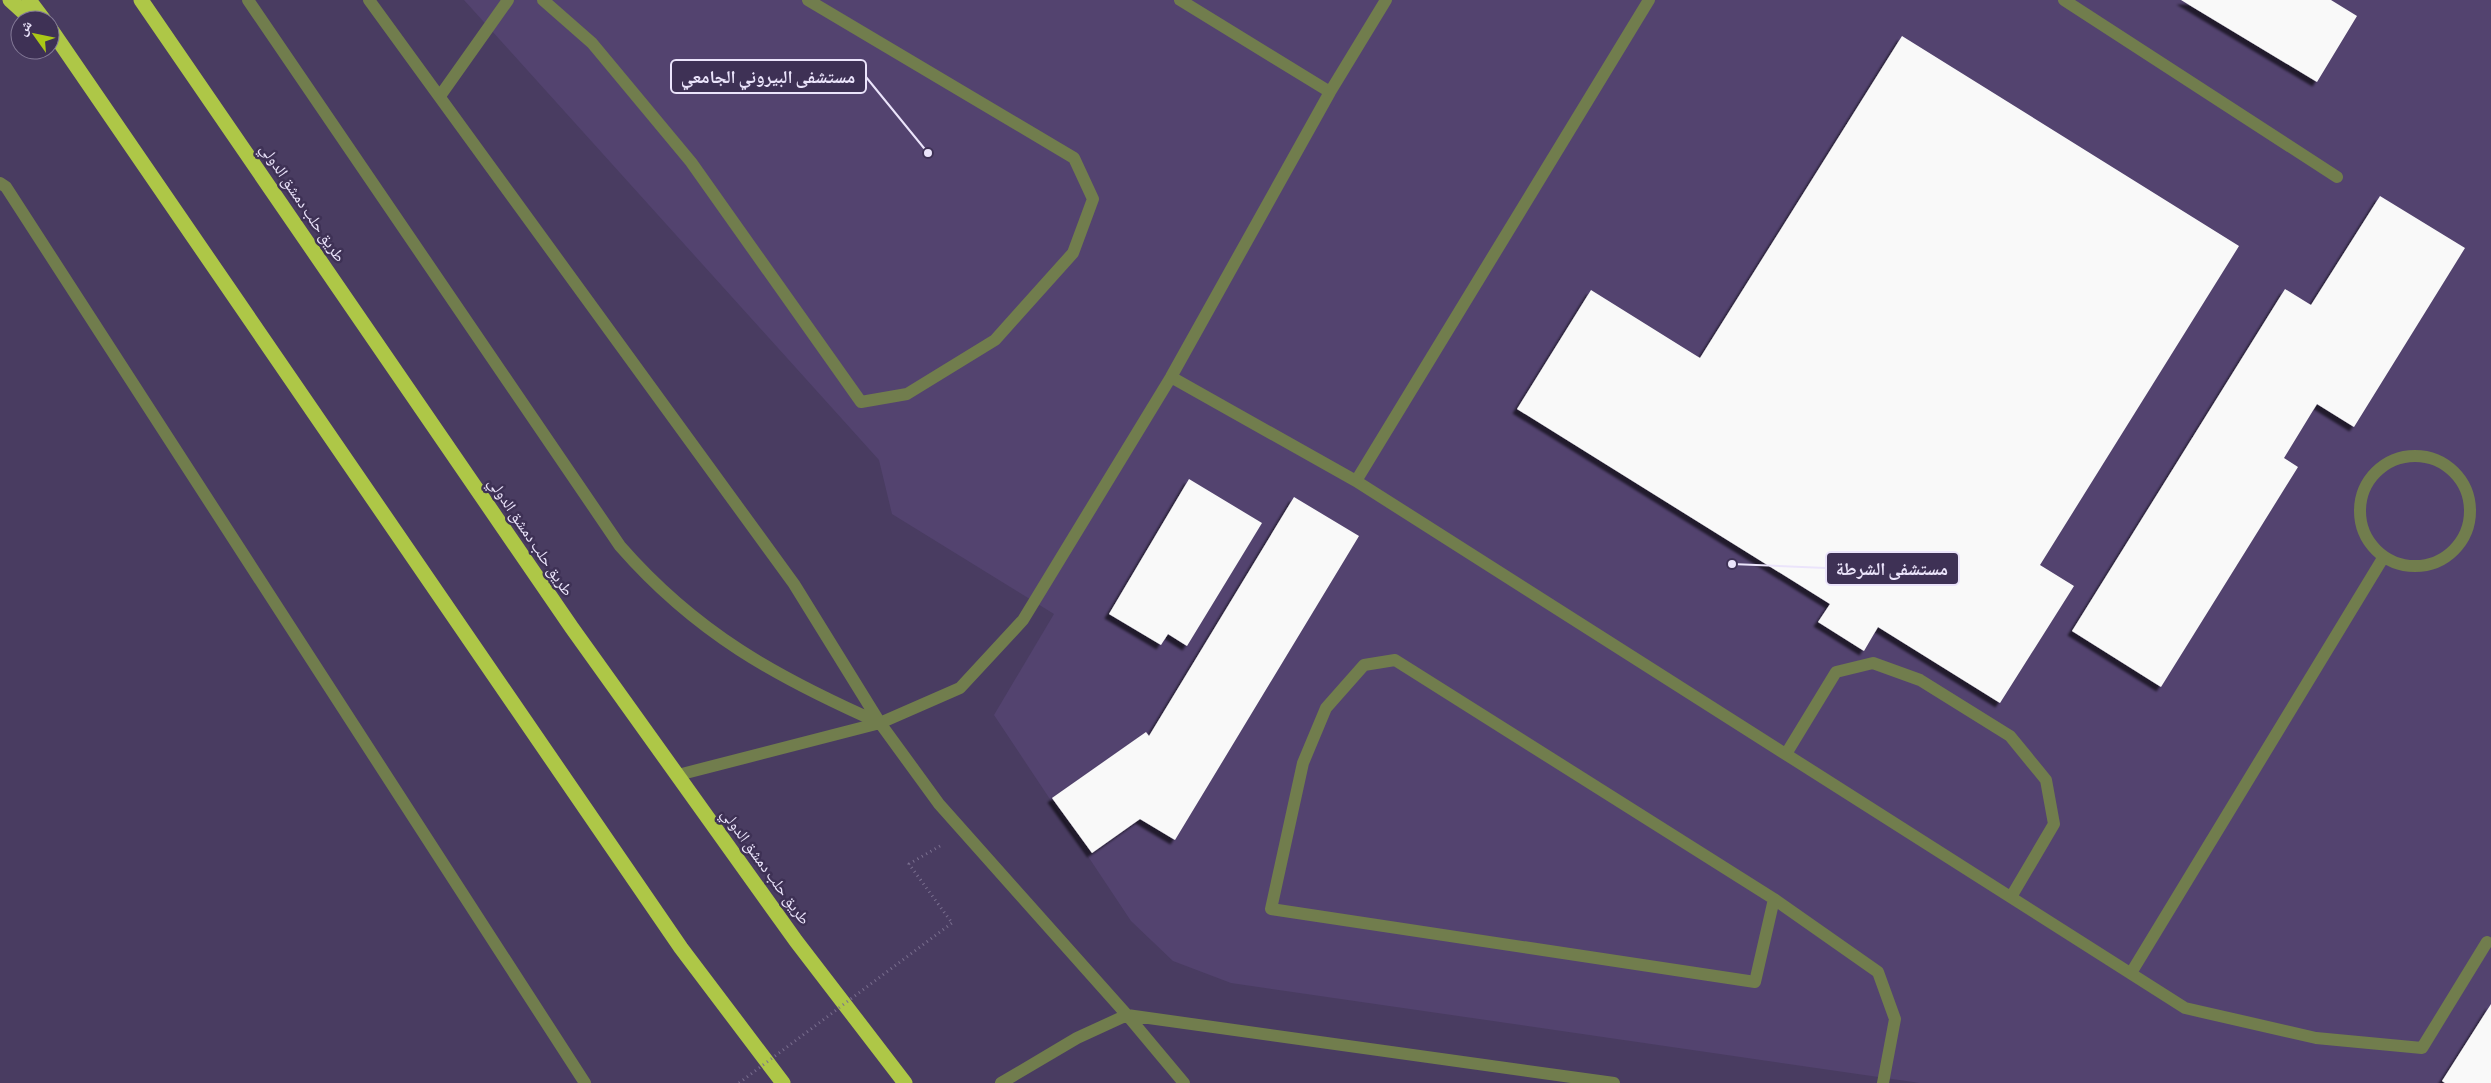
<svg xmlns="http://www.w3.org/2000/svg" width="2491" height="1083" viewBox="0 0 2491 1083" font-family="'Sofia Sans Condensed','Noto Naskh Arabic',sans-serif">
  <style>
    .built { fill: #53436f }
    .building { fill: #f9f9f9; filter: url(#shadow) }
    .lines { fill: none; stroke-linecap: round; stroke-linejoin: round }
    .path { stroke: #7b7090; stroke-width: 3; stroke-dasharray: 1 4; stroke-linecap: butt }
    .minor { stroke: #717d4d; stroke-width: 12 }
    .highway { stroke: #aec747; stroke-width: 15 }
    .path-bridge { stroke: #7b7090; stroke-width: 3; stroke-dasharray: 1 4; stroke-linecap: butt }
    .labels { text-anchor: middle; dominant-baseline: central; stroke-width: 5; stroke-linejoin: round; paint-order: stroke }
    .street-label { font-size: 16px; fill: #ebe4fb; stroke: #3e3155 }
    .leader { fill: none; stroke: #ebe4fb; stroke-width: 2 }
    .callout-dot { fill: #ebe4fb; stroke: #3e3155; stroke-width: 2 }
    .callout { fill: #3e3155; stroke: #ebe4fb; stroke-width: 2 }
    .callout-label { font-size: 18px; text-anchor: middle; font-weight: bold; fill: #ebe4fb }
  </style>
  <defs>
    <filter id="shadow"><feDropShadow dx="-4.5" dy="4.5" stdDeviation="1" flood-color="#0009"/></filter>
  </defs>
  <rect width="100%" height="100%" fill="#493c61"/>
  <!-- built -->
  <path class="built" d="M 464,0 L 2491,0 L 2491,1083 L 1920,1083 L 1231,983 L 1173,961 L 1131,921 L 994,715 L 1054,614 L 892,514 L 879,460 Z"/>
  <!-- building -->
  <path class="building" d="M 2181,0 L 2331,0 L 2357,16 L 2317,82 Z
    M 1902,36 L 2239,246 L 2040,565 L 2074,586 L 2000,703 L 1878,627 L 1864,651 L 1818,622 L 1830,604 L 1517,409 L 1591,290 L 1700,358 Z
    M 2380,196 L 2465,248 L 2354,427 L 2317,404 L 2284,458 L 2298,467 L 2161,687 L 2072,631 L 2285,289 L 2311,305 Z
    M 1189,479 L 1262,523 L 1187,646 L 1168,634 L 1161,645 L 1109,614 Z
    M 1294,497 L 1359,536 L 1175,840 L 1140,819 L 1092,853 L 1052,798 L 1146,732 L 1149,736 Z
    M 2491,1004 L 2491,1083 L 2445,1083 L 2442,1081 Z"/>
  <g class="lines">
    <!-- path -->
    <path class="path" d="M 940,846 L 909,864 L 952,923"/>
    <!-- minor -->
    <path class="minor" d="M 248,0 L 620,546 C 696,633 776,677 880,723
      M 369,0 L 794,584 L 880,723 L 939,804 L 1127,1015 L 1184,1083
      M 543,0 L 592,43 L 691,162 L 861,402 L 907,394 L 995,340 L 1073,253 L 1093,199 L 1074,158 L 808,0
      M 1180,0 L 1330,92
      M 2064,0 L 2337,177
      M 440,96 L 508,0
      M 0,183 L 6,187 L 585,1083
      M 1171,377 L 1356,481 L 2185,1008 L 2316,1038 L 2422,1048 L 2487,942
      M2360 511a55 55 0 1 1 110 0a55 55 0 1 1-110 0Z
      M 1356,481 L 1649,0
      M 1786,754 L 1836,672 L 1873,663 L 1920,680 L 2010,736 L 2046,780 L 2054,824 L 2011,897
      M 678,775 L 880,723 L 960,688 L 1023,620 L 1171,377 L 1330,92 L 1386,0
      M 1774,899 L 1755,982 L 1271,909 L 1303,763 L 1326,708 L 1364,665 L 1395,660 L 1774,899 L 1878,972 L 1895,1019 L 1883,1083
      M 2131,973 L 2383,558
      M 1001,1083 L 1077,1038 L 1127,1015 L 1614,1083"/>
    <!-- highway -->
    <path class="highway" d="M 10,0 L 32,20
      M 29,0 L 44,20
      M 141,0 L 572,628 L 796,941 L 905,1083
      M 50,28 L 681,948 L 783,1083"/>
    <!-- path-bridge -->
    <path class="path-bridge" d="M 739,1083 L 952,923"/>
  </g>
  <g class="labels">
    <!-- street labels -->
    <g class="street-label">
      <text transform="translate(302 203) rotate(56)">طريق حلب دمشق الدولي</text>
      <text transform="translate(530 537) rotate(56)">طريق حلب دمشق الدولي</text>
      <text transform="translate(765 867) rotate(54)">طريق حلب دمشق الدولي</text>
    </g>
  </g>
  <!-- callouts -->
  <path class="leader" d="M928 153L866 77M1732 564L1826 568"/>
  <g class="callout-dot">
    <circle cx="928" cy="153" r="5"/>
    <circle cx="1732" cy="564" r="5"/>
  </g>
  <g class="callout">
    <rect x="671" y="60" width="195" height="33" rx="5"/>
    <rect x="1826" y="552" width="133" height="33" rx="5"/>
  </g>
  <g class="callout-label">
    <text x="768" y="83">مستشفى البيروني الجامعي</text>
    <text x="1892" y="575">مستشفى الشرطة</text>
  </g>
  <!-- north arrow -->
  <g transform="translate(35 35) rotate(303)"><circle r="24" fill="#3e3155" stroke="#837997"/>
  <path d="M0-4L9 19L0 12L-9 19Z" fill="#aac717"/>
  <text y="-8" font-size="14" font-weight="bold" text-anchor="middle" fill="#ebe4fb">ش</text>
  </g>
</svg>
